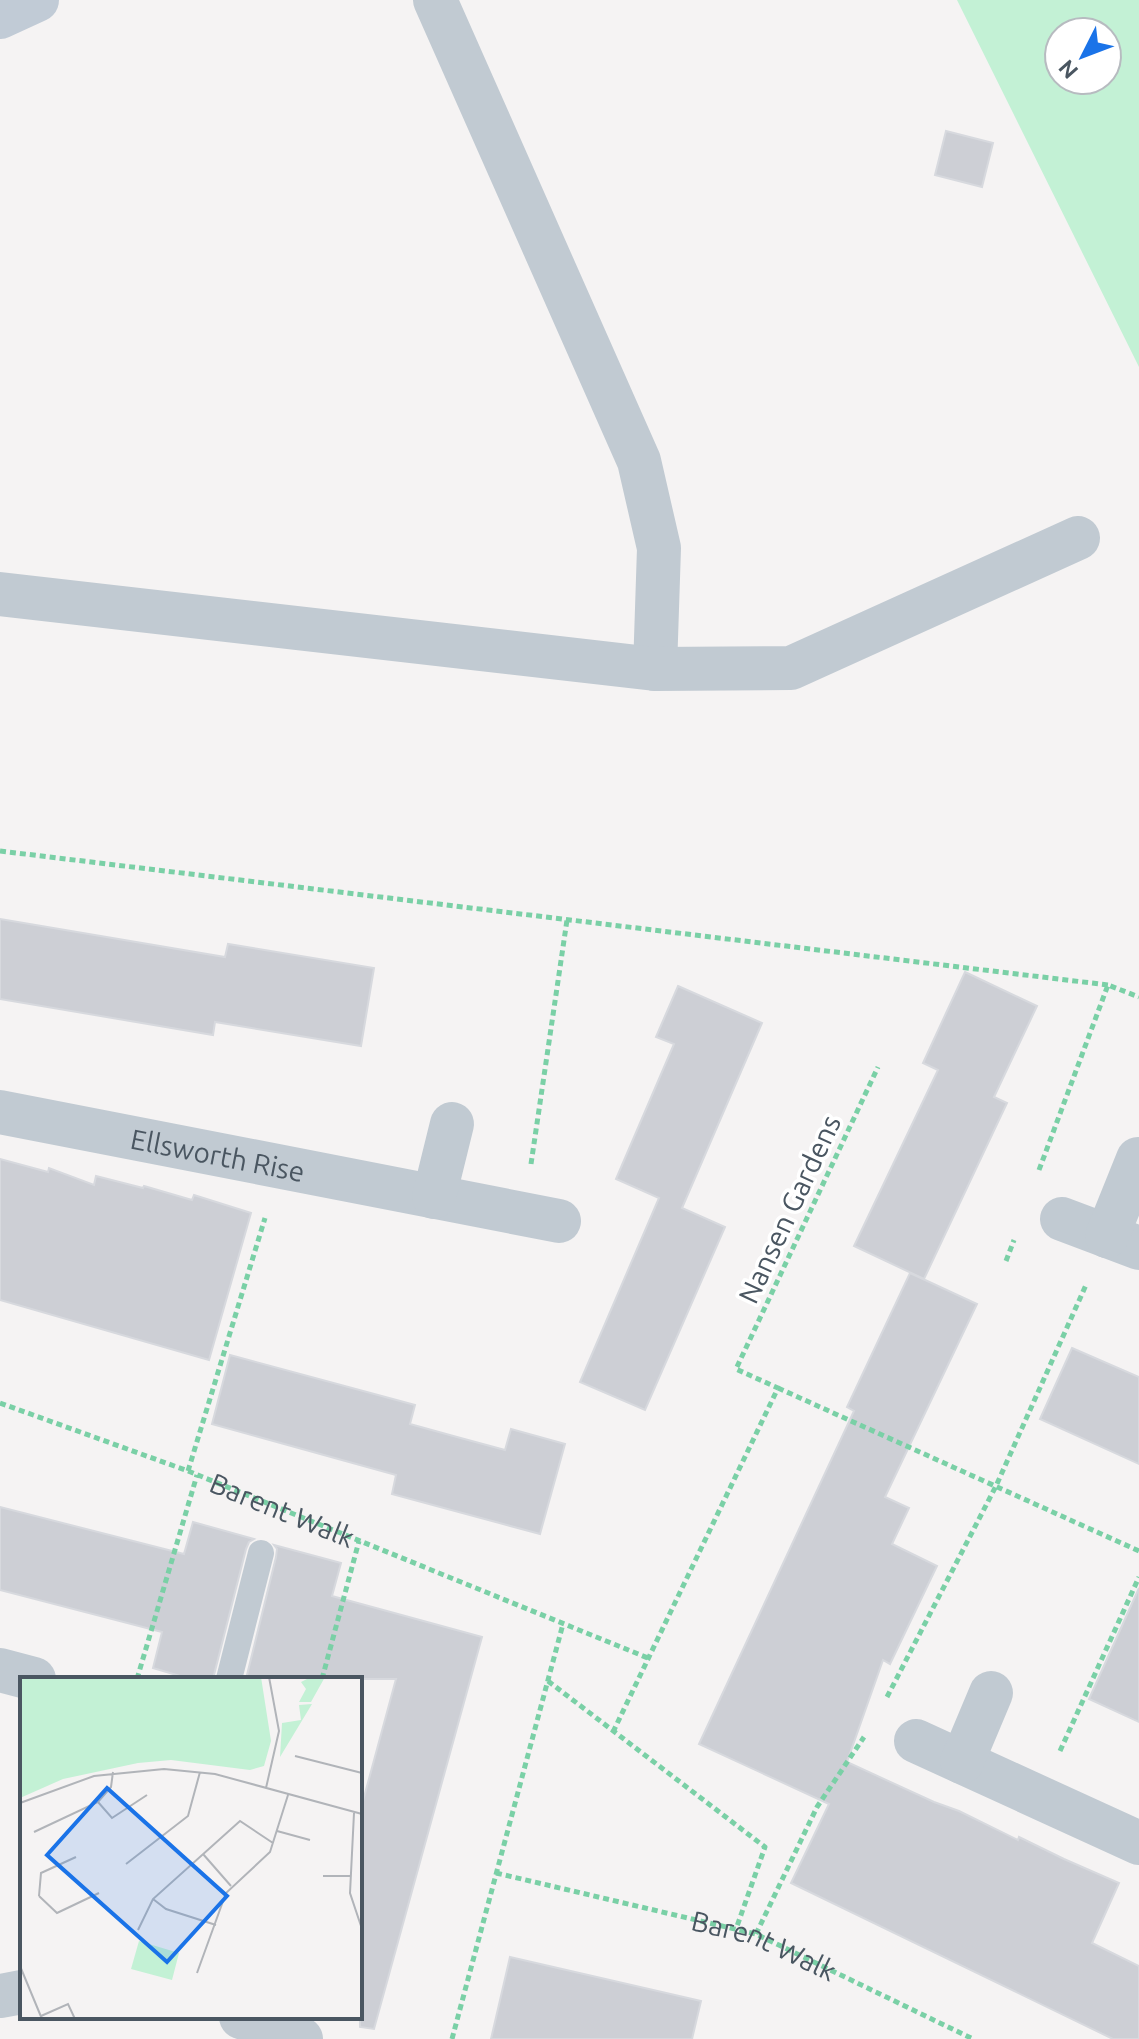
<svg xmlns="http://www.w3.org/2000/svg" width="1139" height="2039" viewBox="0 0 1139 2039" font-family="Ubuntu,sans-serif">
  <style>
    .green { fill: #c3f1d5; fill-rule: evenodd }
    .building { fill: #cdcfd5; stroke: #d7d9de; stroke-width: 2 }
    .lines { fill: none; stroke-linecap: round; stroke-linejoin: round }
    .path { stroke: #7ad0a6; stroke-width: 5; stroke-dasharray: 6 4; stroke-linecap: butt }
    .lane { stroke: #c1cad2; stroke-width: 26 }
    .street { stroke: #c1cad2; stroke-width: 44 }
    .secondary { stroke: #c1cbd6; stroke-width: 44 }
    .labels { text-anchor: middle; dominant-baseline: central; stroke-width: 7; stroke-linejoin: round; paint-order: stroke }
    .street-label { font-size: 28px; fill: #4a5661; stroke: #fff }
    .inset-road { fill: none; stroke: #b1b4b9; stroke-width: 2 }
    .view { fill: #1a73e8; fill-opacity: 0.15; stroke: #1a73e8; stroke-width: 4 }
    .inset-edge { fill: none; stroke: #4a5661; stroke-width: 4 }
  </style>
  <rect width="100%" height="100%" fill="#f5f3f3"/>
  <!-- green -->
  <path class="green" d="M 957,0 L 1139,0 L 1139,367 ZM 1059,32 L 1107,32 L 1107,80 L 1059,80 Z"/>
  <!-- building -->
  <path class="building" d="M 946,131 L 993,143 L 982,187 L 935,175 Z
    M 0,919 L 225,957 L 228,944 L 374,968 L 361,1046 L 215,1022 L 213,1035 L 0,999 Z
    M 965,972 L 1037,1006 L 994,1097 L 1007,1103 L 924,1279 L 854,1246 L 938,1070 L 923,1063 Z
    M 678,986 L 762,1023 L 682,1208 L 725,1227 L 645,1410 L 580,1382 L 659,1198 L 616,1179 L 674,1044 L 656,1037 Z
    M 0,1159 L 48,1172 L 49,1168 L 94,1185 L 96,1176 L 143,1188 L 144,1186 L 192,1200 L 194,1195 L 251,1213 L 209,1360 L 0,1300 Z
    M 910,1273 L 977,1304 L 885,1497 L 909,1508 L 892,1544 L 937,1566 L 890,1664 L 883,1660 L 847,1762 L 934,1802 L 959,1811 L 1018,1840 L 1019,1837 L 1064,1859 L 1119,1883 L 1092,1943 L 1139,1966 L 1139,2039 L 1113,2039 L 791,1883 L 829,1804 L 699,1744 L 854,1411 L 847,1407 Z
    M 1072,1348 L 1139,1377 L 1139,1464 L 1040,1419 Z
    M 230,1355 L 415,1405 L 410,1424 L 457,1437 L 505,1450 L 511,1429 L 565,1444 L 540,1534 L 392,1494 L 396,1475 L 212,1424 Z
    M 0,1507 L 184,1554 L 193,1522 L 254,1539 L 249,1542 L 246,1549 L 213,1679 L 190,1679 L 153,1668 L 162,1632 L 0,1590 Z
    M 274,1545 L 341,1563 L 332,1596 L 482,1637 L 374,2029 L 360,2027 L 360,1812 L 396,1679 L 246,1679 L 276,1557 L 277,1549 Z
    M 1139,1588 L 1139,1722 L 1089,1699 Z
    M 510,1957 L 701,2001 L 692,2039 L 491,2039 Z"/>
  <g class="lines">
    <!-- path -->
    <g class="path">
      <path d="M 0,851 L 1108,985"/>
      <path d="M 531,1164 L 567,920"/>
      <path d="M 1039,1170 L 1108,985 L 1139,997"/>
      <path d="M 1006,1261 L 1014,1240"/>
      <path d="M 778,1388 L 1139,1551"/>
      <path id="s1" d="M 0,1403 L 188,1471 L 648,1658"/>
      <path d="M 188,1471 L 265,1218"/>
      <path d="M 137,1679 L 197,1475"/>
      <path d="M 322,1679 L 359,1541"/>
      <path d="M 548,1681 L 765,1847 L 736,1929"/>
      <path d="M 887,1697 L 996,1486 L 1086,1285"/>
      <path d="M 613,1732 L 778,1388 L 736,1369 L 878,1067"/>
      <path d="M 1060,1751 L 1139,1577"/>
      <path id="s2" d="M 496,1873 L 756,1934 L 973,2039"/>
      <path d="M 756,1934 L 817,1807 L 864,1737"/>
      <path d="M 452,2039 L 563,1624"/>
    </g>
    <!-- lane -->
    <path class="lane" d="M 229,1679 L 261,1553"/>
    <!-- street -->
    <g class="street">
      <path d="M 435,0 L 639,461 L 659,548 L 655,669"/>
      <path d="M 0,594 L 655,669 L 791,668 L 1078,538"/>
      <path id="s3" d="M 0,1112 L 559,1221"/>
      <path d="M 434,1197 L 452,1124"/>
      <path d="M 1062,1219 L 1139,1248"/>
      <path d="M 1107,1236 L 1138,1159"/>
      <path d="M 0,1670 L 34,1679"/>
      <path d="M 916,1741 L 1139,1843"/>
      <path d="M 962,1762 L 991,1693"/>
      <path d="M 0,1996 L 22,1992"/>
      <path d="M 241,2017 L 301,2039"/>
    </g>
    <!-- secondary -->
    <path class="secondary" d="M 0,17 L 37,0"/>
  </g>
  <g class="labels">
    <!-- street labels -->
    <g class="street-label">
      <text stroke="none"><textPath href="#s3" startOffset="222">Ellsworth Rise</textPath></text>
      <text transform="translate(789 1209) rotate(-65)">Nansen Gardens</text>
      <text stroke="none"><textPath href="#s1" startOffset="302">Barent Walk</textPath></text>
      <text stroke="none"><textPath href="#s2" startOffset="278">Barent Walk</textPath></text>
    </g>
  </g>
  <!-- overview -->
  <g transform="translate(20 1677)">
    <rect width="342" height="342" fill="#f5f3f3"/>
    <path d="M 0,0 L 241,0 L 251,64 L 244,89 L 230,93 L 151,83 L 118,86 L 43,102 L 0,121 ZM 291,0 L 305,0 L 291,25 L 279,25 L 286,12 L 281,5 ZM 292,27 L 260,80 L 262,46 L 281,43 L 279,28 ZM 119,264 L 159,276 L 152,303 L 111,292 Z" fill="#c3f1d5"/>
    <path class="inset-road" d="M 275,79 L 342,96M 246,111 L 259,54 L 249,0M 78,125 L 92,141 L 127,118M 0,126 L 74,99 L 144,92 L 195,97 L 342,137M 334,136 L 330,216 L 342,252M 257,154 L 290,163M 14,155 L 78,125 L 91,110 L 93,95M 183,177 L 211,209M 106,187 L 168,139 L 180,95M 303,199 L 330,199M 19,219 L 37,236 L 79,216M 19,219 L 21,196 L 56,180M 133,222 L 146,232 L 196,248M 118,253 L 133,222 L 220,144 L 253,166M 0,289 L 22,342M 177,296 L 206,216 L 250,175 L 268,118M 21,339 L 48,327 L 55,342"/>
    <path class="view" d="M 87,111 L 207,219 L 147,285 L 27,178 Z"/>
    <rect width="342" height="342" class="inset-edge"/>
  </g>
  <!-- north arrow -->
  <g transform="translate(1083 56) rotate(228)"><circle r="38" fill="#ffffff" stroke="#b7bbc0" stroke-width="2"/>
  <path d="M0-6L14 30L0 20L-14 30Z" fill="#1a73e8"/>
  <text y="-12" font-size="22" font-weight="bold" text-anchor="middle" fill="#4a5661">N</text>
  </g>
</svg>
